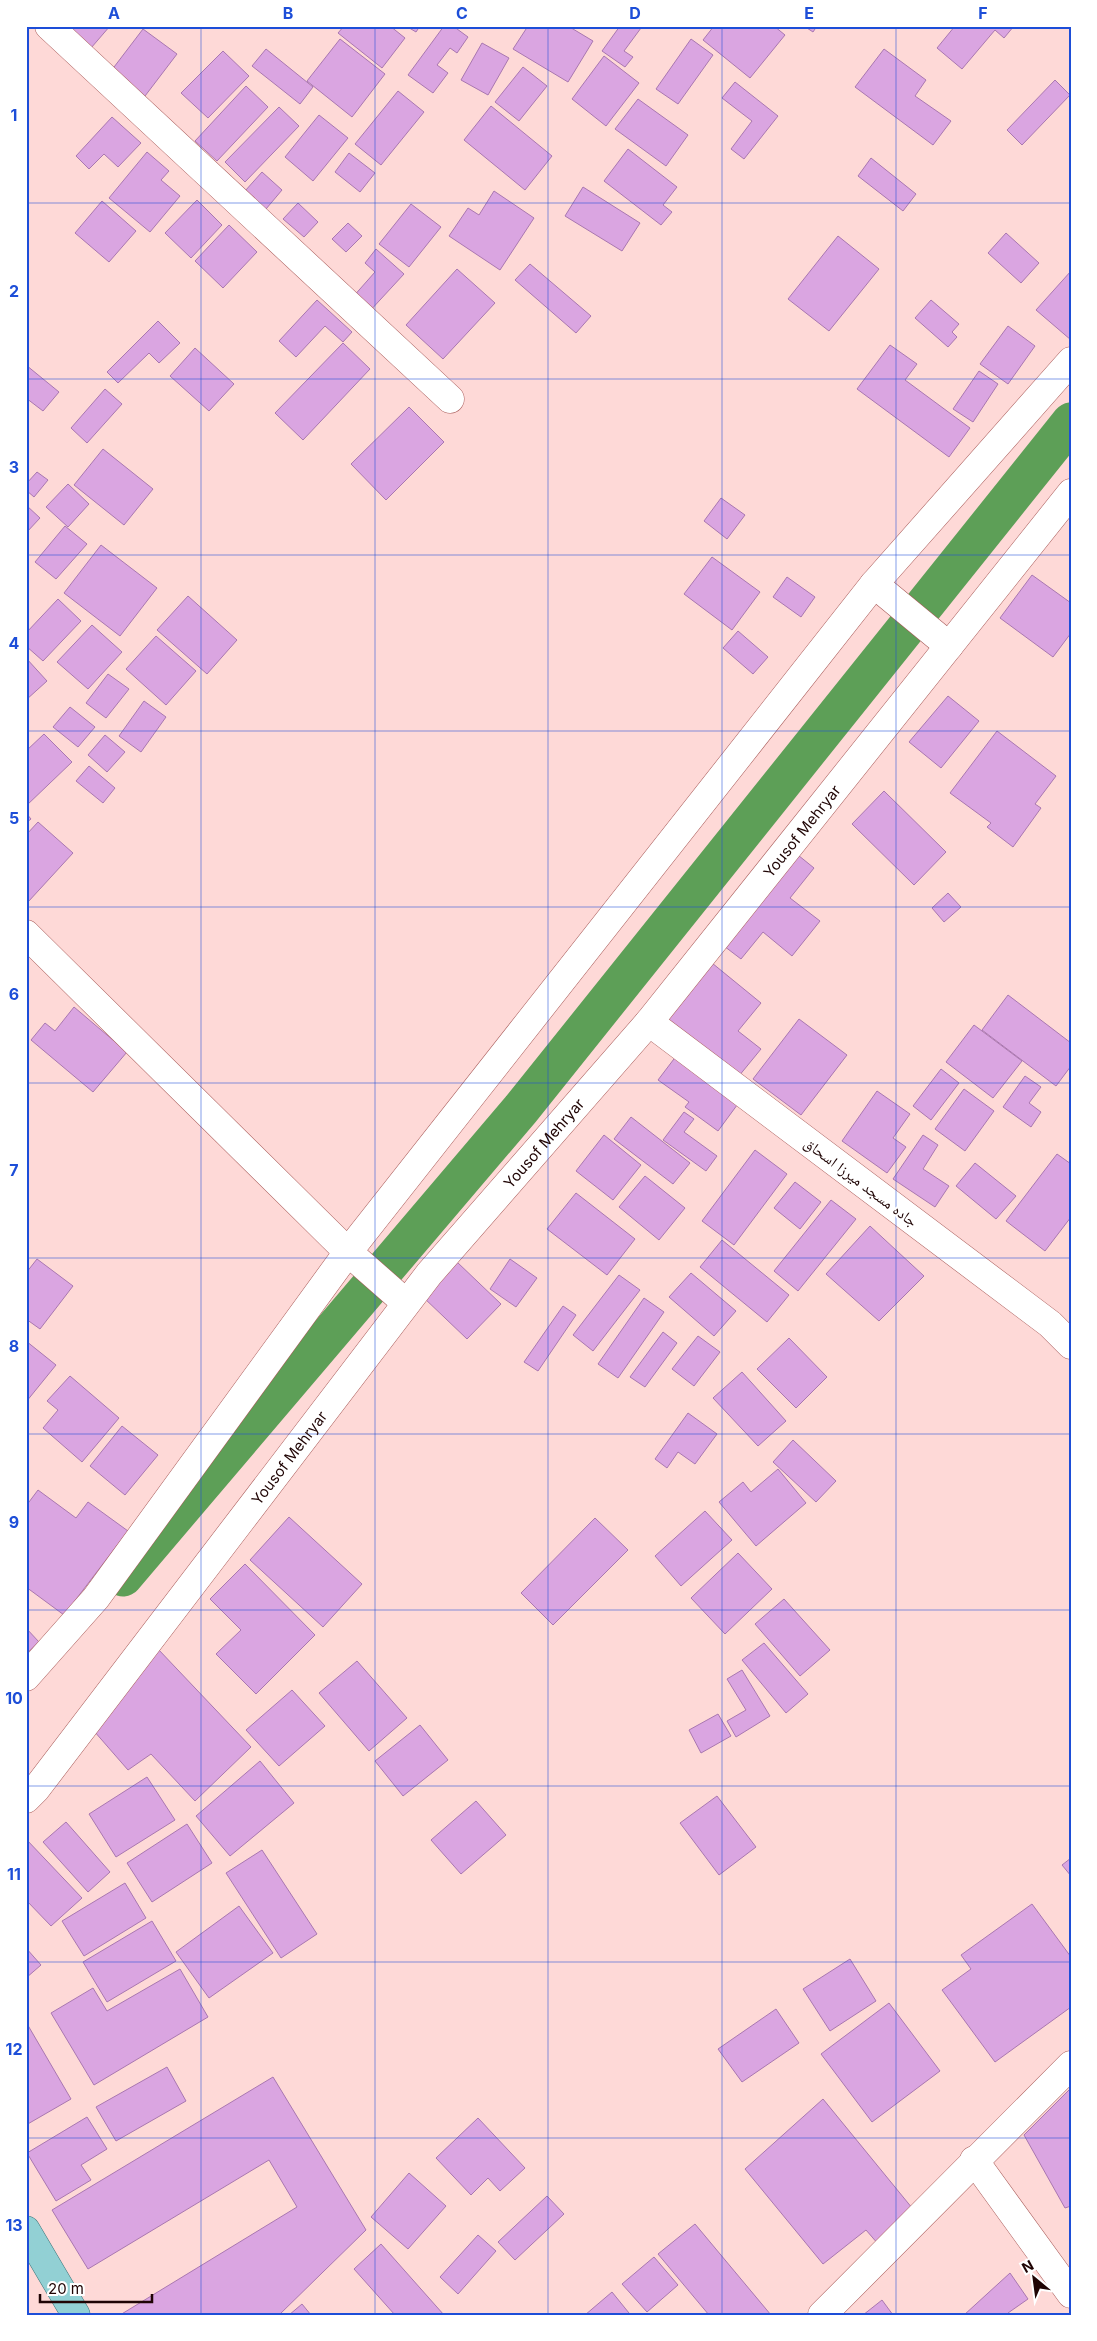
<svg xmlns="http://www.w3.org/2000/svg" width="1097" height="2341" viewBox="0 0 1097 2341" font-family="Inter,'Noto Naskh Arabic',sans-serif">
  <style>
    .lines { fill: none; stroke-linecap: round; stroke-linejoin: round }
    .canal { stroke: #5d9f57; stroke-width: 39 }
    .building { fill: #daa5e1; stroke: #a977b0 }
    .minor-casing { stroke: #a95c5a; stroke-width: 29 }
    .major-casing { stroke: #3b7479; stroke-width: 29 }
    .minor { stroke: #fff; stroke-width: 28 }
    .major { stroke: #92d0d4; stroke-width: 28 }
    .grid { fill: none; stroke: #1d4ed8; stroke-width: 1; stroke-opacity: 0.55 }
    .labels { text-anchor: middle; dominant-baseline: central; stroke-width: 4; stroke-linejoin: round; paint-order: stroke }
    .street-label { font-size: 15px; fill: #1f0404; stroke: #fff }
    .neatline { fill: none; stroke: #1d4ed8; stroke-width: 2 }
    .grid-label { font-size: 16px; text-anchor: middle; font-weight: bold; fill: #1d4ed8 }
  </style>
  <rect width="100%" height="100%" fill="#fed9d7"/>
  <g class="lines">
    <!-- canal -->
    <path class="canal" d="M 123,1577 L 521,1109 L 1071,422"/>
  </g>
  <!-- building -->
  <path class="building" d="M 65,26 L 110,26 L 91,48 Z
    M 344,26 L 390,26 L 405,38 L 382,68 L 338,33 Z
    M 406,26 L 420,26 L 416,32 Z
    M 444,26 L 453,26 L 468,37 L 457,53 L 450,48 L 437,65 L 448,73 L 433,93 L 408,75 Z
    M 528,26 L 568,26 L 593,41 L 568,82 L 513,49 Z
    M 620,26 L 641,28 L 624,51 L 633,57 L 625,67 L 602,51 Z
    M 714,26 L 774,26 L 785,35 L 750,78 L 703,40 Z
    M 804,26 L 817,26 L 813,32 Z
    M 955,26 L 1014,26 L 1004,38 L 995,30 L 962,69 L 937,48 Z
    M 143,29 L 177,54 L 145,96 L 111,71 Z
    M 340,39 L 385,74 L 352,117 L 307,81 Z
    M 691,39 L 713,55 L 678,104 L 656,89 Z
    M 482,43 L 509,58 L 488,95 L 461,80 Z
    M 266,49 L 313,87 L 300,104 L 252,66 Z
    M 884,49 L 926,80 L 915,96 L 951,121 L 933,145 L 855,87 Z
    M 223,51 L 249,76 L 208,118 L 181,93 Z
    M 604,56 L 639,83 L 606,126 L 572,99 Z
    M 523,67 L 547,86 L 519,121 L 495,102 Z
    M 1055,80 L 1070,95 L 1022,145 L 1007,130 Z
    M 735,82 L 778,116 L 744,159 L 731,149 L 752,121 L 722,98 Z
    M 246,86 L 268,107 L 217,161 L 195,141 Z
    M 398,91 L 424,112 L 381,165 L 355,144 Z
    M 638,99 L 688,135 L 666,166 L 615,129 Z
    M 491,106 L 552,156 L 525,190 L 464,140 Z
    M 279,107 L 299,126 L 245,182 L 225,162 Z
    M 319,115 L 348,138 L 313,181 L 285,157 Z
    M 112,117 L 141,143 L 118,167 L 104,154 L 89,169 L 76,156 Z
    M 628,149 L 677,187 L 663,205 L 672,212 L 661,225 L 604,181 Z
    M 147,152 L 169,171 L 161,180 L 180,196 L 150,232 L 109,198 Z
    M 349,153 L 375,173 L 360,192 L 335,172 Z
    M 871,158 L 916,194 L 903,211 L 858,176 Z
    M 262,172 L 282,190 L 266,209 L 245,191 Z
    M 583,187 L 640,223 L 622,251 L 565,216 Z
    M 494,191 L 534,218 L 500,270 L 449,236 L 468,208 L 479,215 Z
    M 197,200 L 222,225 L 191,258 L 165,233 Z
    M 102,201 L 136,231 L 109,262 L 75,233 Z
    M 298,203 L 318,222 L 304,237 L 283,219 Z
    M 411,204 L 441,227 L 409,267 L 379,244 Z
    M 348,223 L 362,236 L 346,252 L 332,239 Z
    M 229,225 L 257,252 L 223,288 L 195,261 Z
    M 1006,233 L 1039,263 L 1021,283 L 988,253 Z
    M 838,236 L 879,269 L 829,331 L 788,299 Z
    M 376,249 L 404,274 L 368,313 L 352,298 L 375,272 L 365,263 Z
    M 530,264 L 591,316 L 576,333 L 515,280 Z
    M 457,269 L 495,303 L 443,359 L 406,325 Z
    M 1071,271 L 1071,340 L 1036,310 Z
    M 317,300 L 352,332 L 343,342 L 325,326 L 296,357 L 279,341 Z
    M 931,300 L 959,324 L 952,332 L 957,337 L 948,347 L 915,318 Z
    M 158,321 L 180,343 L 159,363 L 149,353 L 118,383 L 107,372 Z
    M 1008,326 L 1035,346 L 1008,384 L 980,364 Z
    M 343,343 L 370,369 L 303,440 L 275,413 Z
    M 890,345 L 917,364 L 905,380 L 970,428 L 949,457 L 857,389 Z
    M 195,348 L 234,384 L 209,411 L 170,376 Z
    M 26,365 L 59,392 L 43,411 L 26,398 Z
    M 979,371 L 998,384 L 973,422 L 953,409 Z
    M 105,389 L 122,404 L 87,443 L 71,428 Z
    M 409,407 L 444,442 L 386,500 L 351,464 Z
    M 103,449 L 153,489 L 124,525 L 74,485 Z
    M 37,472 L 48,480 L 34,497 L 26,490 L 26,484 Z
    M 68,484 L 89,504 L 68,527 L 46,507 Z
    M 721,498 L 745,515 L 727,539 L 704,521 Z
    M 26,505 L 40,518 L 26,533 Z
    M 65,526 L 87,544 L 56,579 L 35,562 Z
    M 101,545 L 157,588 L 120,636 L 64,593 Z
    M 712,557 L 760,592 L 732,630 L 684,594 Z
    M 1032,575 L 1071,603 L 1071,633 L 1053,657 L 1000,618 Z
    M 787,577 L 815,597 L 801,617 L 773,597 Z
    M 188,596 L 237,640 L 207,674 L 157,630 Z
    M 58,599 L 81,621 L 43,661 L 26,646 L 26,633 Z
    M 92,625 L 122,652 L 88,689 L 57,662 Z
    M 738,631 L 768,657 L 753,674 L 723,648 Z
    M 156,636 L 196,671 L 166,705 L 126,669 Z
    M 26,658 L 47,681 L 26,700 Z
    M 108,674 L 129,689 L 106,718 L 86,703 Z
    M 948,696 L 979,721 L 941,768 L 909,742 Z
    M 144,701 L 166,717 L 141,752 L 119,736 Z
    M 70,707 L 95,727 L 78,747 L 53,727 Z
    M 997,731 L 1056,776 L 1035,804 L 1041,808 L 1013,847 L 987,827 L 991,823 L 950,793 Z
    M 44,734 L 72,762 L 26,806 L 26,751 Z
    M 105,735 L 125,752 L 107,772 L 88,755 Z
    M 89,766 L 115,788 L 103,803 L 76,781 Z
    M 884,791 L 946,852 L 914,885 L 852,824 Z
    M 26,813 L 31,819 L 26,823 Z
    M 38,822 L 73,853 L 28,902 L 26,901 L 26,835 Z
    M 793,851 L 814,868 L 790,898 L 820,921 L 792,956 L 763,932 L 741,959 L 720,943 Z
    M 948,893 L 961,907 L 944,922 L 932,908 Z
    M 712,963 L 761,1003 L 738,1031 L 761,1049 L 734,1082 L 662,1024 Z
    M 1008,995 L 1071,1043 L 1071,1066 L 1056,1086 L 982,1030 Z
    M 74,1007 L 127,1052 L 93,1092 L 31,1040 L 45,1023 L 55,1031 Z
    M 799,1019 L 847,1055 L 801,1115 L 753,1079 Z
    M 974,1025 L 1022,1061 L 993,1098 L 946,1062 Z
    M 680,1051 L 743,1097 L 718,1131 L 685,1107 L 689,1102 L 658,1080 Z
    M 941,1069 L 959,1083 L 931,1120 L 913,1106 Z
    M 1025,1076 L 1041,1087 L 1029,1103 L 1041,1112 L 1031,1127 L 1003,1107 Z
    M 964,1089 L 994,1111 L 965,1151 L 935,1129 Z
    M 877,1091 L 910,1114 L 893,1138 L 906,1147 L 887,1173 L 842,1141 Z
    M 684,1112 L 694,1119 L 684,1132 L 717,1156 L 706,1171 L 663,1140 Z
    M 631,1117 L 690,1163 L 673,1184 L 614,1139 Z
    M 604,1135 L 641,1165 L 613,1200 L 576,1171 Z
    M 923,1135 L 938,1145 L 923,1169 L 949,1186 L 935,1207 L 893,1179 Z
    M 755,1150 L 787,1174 L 734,1245 L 702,1221 Z
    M 1057,1154 L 1071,1164 L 1071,1217 L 1045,1251 L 1006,1221 Z
    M 975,1163 L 1016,1196 L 996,1219 L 956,1186 Z
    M 645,1176 L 685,1208 L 659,1240 L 619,1207 Z
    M 795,1182 L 821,1202 L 800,1229 L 774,1208 Z
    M 576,1193 L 635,1239 L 607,1275 L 547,1229 Z
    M 831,1200 L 856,1219 L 798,1291 L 774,1271 Z
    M 870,1226 L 924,1276 L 879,1321 L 826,1274 Z
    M 722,1240 L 789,1295 L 767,1322 L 700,1267 Z
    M 37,1259 L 73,1286 L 40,1329 L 26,1319 L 26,1273 Z
    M 510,1259 L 537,1278 L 516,1307 L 490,1289 Z
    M 457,1262 L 501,1304 L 467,1339 L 423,1297 Z
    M 691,1273 L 736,1311 L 714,1336 L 669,1297 Z
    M 619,1275 L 640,1290 L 593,1351 L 573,1335 Z
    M 644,1298 L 664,1312 L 618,1378 L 598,1364 Z
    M 563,1306 L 576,1315 L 538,1371 L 524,1362 Z
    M 663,1332 L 677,1343 L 645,1387 L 630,1377 Z
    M 698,1336 L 720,1352 L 694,1386 L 672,1369 Z
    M 789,1338 L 827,1377 L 796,1408 L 757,1369 Z
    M 26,1341 L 56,1365 L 26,1402 Z
    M 742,1372 L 786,1421 L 758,1446 L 713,1398 Z
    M 70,1376 L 119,1418 L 82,1462 L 43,1428 L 58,1410 L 47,1401 Z
    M 688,1413 L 717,1434 L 695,1464 L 678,1452 L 667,1468 L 655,1459 Z
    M 122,1426 L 158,1455 L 125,1495 L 90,1466 Z
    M 793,1440 L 836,1481 L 816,1502 L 773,1462 Z
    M 778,1469 L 806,1503 L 756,1546 L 719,1502 L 743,1482 L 751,1492 Z
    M 38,1490 L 76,1518 L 88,1502 L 128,1531 L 64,1615 L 26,1587 L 26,1506 Z
    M 705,1511 L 732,1540 L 681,1586 L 655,1556 Z
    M 289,1517 L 362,1584 L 323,1627 L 250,1560 Z
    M 595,1518 L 628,1550 L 553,1625 L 521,1593 Z
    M 738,1553 L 772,1589 L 725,1634 L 691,1598 Z
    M 245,1564 L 315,1635 L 256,1694 L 216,1654 L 241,1630 L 210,1599 Z
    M 784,1599 L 830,1650 L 800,1676 L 755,1624 Z
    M 26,1628 L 39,1642 L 26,1654 Z
    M 764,1643 L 808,1694 L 786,1713 L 742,1660 Z
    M 158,1649 L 251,1747 L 195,1801 L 151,1754 L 128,1770 L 94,1731 Z
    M 357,1661 L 407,1718 L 369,1751 L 319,1693 Z
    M 742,1670 L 770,1716 L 736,1737 L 727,1721 L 746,1710 L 727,1679 Z
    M 292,1690 L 325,1726 L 279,1766 L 246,1730 Z
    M 718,1714 L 731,1736 L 701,1753 L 689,1730 Z
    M 420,1725 L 448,1760 L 403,1796 L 375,1761 Z
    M 260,1761 L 294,1803 L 230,1856 L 196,1816 Z
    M 147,1777 L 175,1820 L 116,1857 L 89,1814 Z
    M 717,1796 L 756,1847 L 719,1875 L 680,1823 Z
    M 476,1801 L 506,1835 L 461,1874 L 431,1840 Z
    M 66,1822 L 110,1872 L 88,1892 L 43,1842 Z
    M 187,1824 L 212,1863 L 152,1902 L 127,1863 Z
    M 26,1839 L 82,1898 L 51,1926 L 26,1900 Z
    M 262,1850 L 317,1934 L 281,1958 L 226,1873 Z
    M 1071,1858 L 1071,1876 L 1062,1865 Z
    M 125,1883 L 146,1918 L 84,1956 L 62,1921 Z
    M 1032,1904 L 1071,1957 L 1071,2007 L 995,2062 L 942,1990 L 971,1969 L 961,1955 Z
    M 239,1906 L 273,1953 L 209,1998 L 176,1952 Z
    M 152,1921 L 176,1961 L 107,2002 L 83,1962 Z
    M 26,1948 L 41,1965 L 26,1978 Z
    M 850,1959 L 876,2001 L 830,2031 L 803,1989 Z
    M 180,1969 L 208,2017 L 94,2085 L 51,2013 L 93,1988 L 107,2011 Z
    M 889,2003 L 940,2071 L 872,2122 L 821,2054 Z
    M 776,2009 L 799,2043 L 742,2082 L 718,2049 Z
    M 26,2022 L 71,2099 L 26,2125 Z
    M 167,2067 L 186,2101 L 116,2141 L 96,2107 Z
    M 273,2077 L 366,2230 L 279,2315 L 120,2315 L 297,2207 L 269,2160 L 88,2269 L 52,2210 Z
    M 1071,2088 L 1071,2206 L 1065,2208 L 1024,2135 Z
    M 823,2099 L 917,2214 L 879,2245 L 866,2230 L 823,2264 L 745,2169 Z
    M 87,2117 L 107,2149 L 81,2165 L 91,2180 L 56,2201 L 27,2153 Z
    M 478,2118 L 525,2168 L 500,2191 L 488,2178 L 471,2195 L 436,2158 Z
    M 409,2173 L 446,2206 L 408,2249 L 371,2217 Z
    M 547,2196 L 564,2214 L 515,2260 L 498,2242 Z
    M 695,2224 L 771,2315 L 709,2315 L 658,2254 Z
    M 478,2235 L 496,2251 L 458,2294 L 440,2277 Z
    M 381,2244 L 444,2315 L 395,2315 L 354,2269 Z
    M 654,2257 L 678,2285 L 647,2312 L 622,2284 Z
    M 1010,2273 L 1028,2299 L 1008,2313 L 1009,2315 L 964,2315 Z
    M 612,2292 L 629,2313 L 626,2315 L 585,2315 Z
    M 882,2300 L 893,2315 L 863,2315 Z
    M 302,2304 L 311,2315 L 289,2315 Z"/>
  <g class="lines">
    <defs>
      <g id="minor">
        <path d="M 49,26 L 450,399"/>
        <path d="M 874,584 L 949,646"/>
        <path d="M 26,934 L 348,1252 L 406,1303"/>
        <path d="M 649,1022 L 1050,1324 L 1071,1345"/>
        <path d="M 26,1677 L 96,1598 L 348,1252 L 874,584 L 1071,361"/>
        <path id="s1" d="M 26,1799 L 36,1789 L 429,1274 L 649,1022 L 1071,493"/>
        <path d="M 974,2160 L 1071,2294"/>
        <path d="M 822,2315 L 1071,2065"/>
      </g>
      <path id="major" d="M 26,2230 L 76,2315"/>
    </defs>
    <!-- minor casing -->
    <use href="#minor" class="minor-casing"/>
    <!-- major casing -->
    <use href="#major" class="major-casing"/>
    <!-- minor -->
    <use href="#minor" class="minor"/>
    <!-- major -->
    <use href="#major" class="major"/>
  </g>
  <!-- grid -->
  <path class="grid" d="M 201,26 L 201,2315M 375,26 L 375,2315M 548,26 L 548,2315M 722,26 L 722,2315M 896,26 L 896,2315M 26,203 L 1071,203M 26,379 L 1071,379M 26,555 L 1071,555M 26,731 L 1071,731M 26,907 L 1071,907M 26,1083 L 1071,1083M 26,1258 L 1071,1258M 26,1434 L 1071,1434M 26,1610 L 1071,1610M 26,1786 L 1071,1786M 26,1962 L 1071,1962M 26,2138 L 1071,2138"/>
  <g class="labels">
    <!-- street labels -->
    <g class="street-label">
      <text stroke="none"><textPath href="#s1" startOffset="1241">Yousof Mehryar</textPath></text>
      <text stroke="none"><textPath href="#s1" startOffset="836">Yousof Mehryar</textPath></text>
      <text transform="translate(861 1182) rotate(37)">جاده مسجد ميرزا اسحاق</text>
      <text stroke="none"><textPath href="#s1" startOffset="431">Yousof Mehryar</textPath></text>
    </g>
  </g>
  <!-- border -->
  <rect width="1097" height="2341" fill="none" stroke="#ffffff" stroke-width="55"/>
  <!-- north arrow -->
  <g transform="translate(1034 2278) rotate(331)" stroke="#ffffff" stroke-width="4" paint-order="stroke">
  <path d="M0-4L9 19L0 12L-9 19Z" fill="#1f0404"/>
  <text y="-8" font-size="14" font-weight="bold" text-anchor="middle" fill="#1f0404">N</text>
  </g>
  <!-- scale -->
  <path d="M40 2294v8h112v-8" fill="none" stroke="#1f0404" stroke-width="2.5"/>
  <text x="48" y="2294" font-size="15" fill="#1f0404" stroke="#ffffff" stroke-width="4" paint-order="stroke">20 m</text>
  <rect x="28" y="28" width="1042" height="2286" class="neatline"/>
  <g class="grid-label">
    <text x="114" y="19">A</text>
    <text x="288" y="19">B</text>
    <text x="462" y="19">C</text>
    <text x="635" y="19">D</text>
    <text x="809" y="19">E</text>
    <text x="983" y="19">F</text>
    <text x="14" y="121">1</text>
    <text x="14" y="297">2</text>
    <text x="14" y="473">3</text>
    <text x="14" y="649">4</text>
    <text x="14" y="824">5</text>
    <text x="14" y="1000">6</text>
    <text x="14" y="1176">7</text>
    <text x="14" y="1352">8</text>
    <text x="14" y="1528">9</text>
    <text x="14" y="1704">10</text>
    <text x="14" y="1880">11</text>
    <text x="14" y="2055">12</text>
    <text x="14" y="2231">13</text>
  </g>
</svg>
